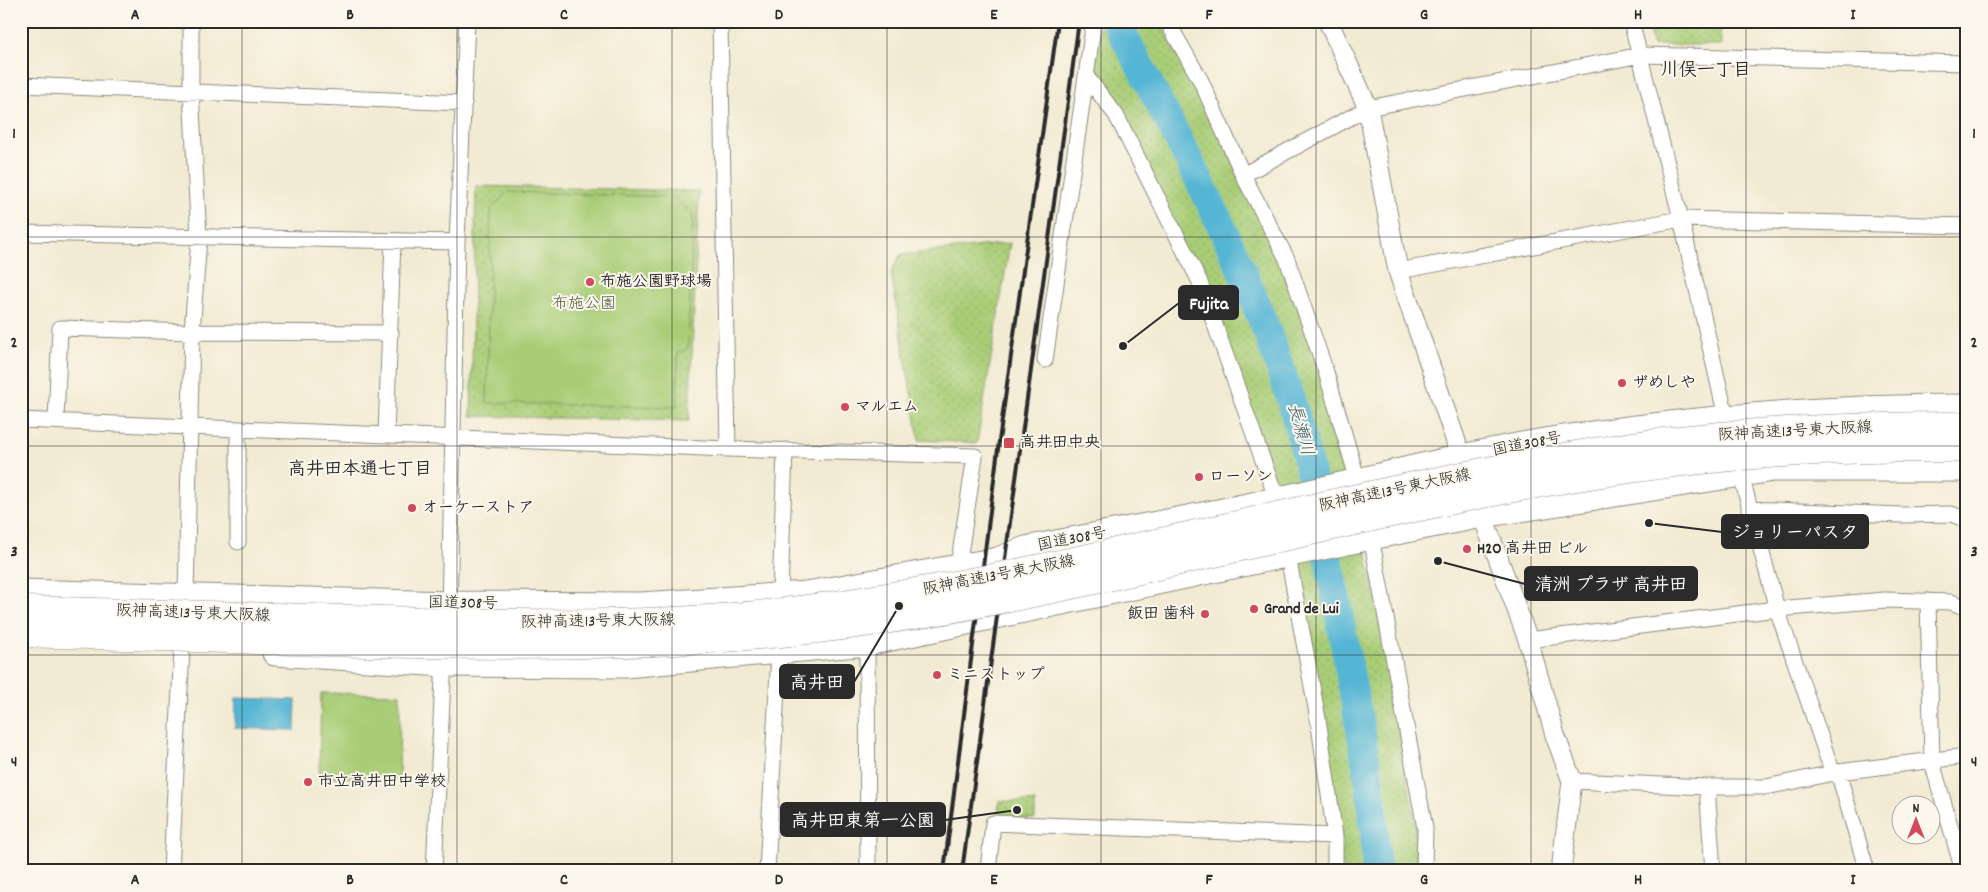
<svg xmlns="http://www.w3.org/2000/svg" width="1988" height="892" viewBox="0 0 1988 892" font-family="Dekko,'Klee One',sans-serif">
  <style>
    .park { fill: url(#park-dots); stroke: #6a7c50 }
    .garden { fill: #a9cd76; stroke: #6a7c50 }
    .water { fill: #55b5d4; stroke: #407080 }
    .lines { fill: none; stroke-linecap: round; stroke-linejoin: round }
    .river { stroke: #55b5d4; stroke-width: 29 }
    .minor-casing { stroke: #8e8a7e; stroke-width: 17 }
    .tertiary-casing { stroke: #8e8a7e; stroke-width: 21 }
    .trunk-casing { stroke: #8e8a7e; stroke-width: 27 }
    .minor { stroke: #fff; stroke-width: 15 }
    .tertiary { stroke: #fff; stroke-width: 19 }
    .trunk { stroke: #fff; stroke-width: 25 }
    .rail { stroke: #2b2b2b; stroke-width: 4 }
    .motorway-bridge-casing { stroke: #8e8a7e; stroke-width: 29; stroke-linecap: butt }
    .motorway-bridge { stroke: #fff; stroke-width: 28 }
    .grid { fill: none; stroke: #2b2b2b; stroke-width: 1; stroke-opacity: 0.55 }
    .poi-dot { fill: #d1495b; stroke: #fbf7ec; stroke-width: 2 }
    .labels { text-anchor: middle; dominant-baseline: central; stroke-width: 4; stroke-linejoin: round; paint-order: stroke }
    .poi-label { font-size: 16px; font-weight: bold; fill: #2b2b2b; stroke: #fbf7ec; text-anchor: start }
    .park-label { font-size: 16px; fill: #515c42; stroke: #fbf7ec }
    .street-label { font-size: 16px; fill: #2b2b2b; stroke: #fbf7ec }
    .neighbourhood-label { font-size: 18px; font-weight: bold; fill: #2b2b2b; stroke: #fbf7ec }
    .water-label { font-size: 18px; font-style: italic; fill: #3a5b66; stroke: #fbf7ec }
    .leader { fill: none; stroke: #2b2b2b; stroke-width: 2 }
    .callout-dot { fill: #2b2b2b; stroke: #fbf7ec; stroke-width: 2 }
    .callout { fill: #2b2b2b; stroke: #2b2b2b; stroke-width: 2 }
    .callout-label { font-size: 18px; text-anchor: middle; font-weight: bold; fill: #fff }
    .neatline { fill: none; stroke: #2b2b2b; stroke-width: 2 }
    .grid-label { font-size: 16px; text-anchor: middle; font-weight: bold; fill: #2b2b2b }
  </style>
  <defs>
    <pattern id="park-dots" width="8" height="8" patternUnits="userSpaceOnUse" patternTransform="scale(1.25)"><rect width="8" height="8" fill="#a9cd76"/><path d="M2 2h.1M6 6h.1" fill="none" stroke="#92b066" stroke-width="1.8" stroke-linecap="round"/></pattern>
  </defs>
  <rect width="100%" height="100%" fill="#fbf7ec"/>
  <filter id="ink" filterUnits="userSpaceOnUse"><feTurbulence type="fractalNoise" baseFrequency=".02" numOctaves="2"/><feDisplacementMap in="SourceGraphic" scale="10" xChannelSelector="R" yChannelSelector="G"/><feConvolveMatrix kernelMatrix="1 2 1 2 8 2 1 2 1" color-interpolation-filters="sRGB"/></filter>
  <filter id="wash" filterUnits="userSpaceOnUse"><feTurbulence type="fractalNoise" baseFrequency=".0096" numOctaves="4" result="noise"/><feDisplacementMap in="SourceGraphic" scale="20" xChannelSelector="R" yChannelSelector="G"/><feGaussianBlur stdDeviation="1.12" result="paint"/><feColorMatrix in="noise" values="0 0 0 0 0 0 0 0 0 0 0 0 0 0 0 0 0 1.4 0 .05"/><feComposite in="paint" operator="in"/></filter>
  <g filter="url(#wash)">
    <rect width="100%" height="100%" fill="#f2ead2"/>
    <!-- park -->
    <path class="park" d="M 1101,21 L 1159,21 L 1195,85 L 1284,264 L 1320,376 L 1351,483 L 1372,578 L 1417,833 L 1417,871 L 1343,871 L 1341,836 L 1281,492 L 1141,150 L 1122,111 L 1095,70 Z
      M 1646,21 L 1720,21 L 1721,45 L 1653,45 Z
      M 476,186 L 699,191 L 689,421 L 471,416 Z
      M 1010,243 L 977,443 L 919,440 L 891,273 L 900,255 Z
      M 999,801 L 1035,802 L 1035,819 L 998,818 Z"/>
    <!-- garden -->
    <path class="garden" d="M 508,192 L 674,197 L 693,216 L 688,348 L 678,353 L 677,407 L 487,403 L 491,209 Z
      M 321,693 L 400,694 L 399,778 L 319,777 Z"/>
    <!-- water -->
    <path class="water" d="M 236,698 L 296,700 L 295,730 L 235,728 Z"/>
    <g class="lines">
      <!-- river -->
      <path class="river" d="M 1116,21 C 1179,140 1245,260 1287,388 C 1315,474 1329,564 1346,652 C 1359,725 1376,797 1376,871"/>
    </g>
  </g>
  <g filter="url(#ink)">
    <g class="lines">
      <defs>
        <path id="minor" d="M 720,21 L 728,449
          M 1167,21 L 1201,81 L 1243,175 L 1287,259 L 1326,372 L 1358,481
          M 1631,21 L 1681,219 L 1726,417
          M 1086,76 L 1116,115 L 1199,280 L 1277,500
          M 21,85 L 464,103
          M 1243,175 L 1368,108 L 1641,55 L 1967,63
          M 21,233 L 457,242
          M 1398,271 L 1681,219 L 1967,226
          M 1045,360 L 1094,21
          M 21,420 L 728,449 L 975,456 L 958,567
          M 56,421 L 60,328 L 192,332 L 391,333
          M 386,435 L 393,241
          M 1741,475 L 1777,609 L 1833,774
          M 1749,509 L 1902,515 L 1951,514 L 1967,520
          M 1371,537 L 1425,828 L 1424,871
          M 238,542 L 238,429
          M 1288,556 L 1318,719 L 1335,836 L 1335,871
          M 186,596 L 192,332 L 199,238 L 191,92 L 191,21
          M 780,596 L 785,450
          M 1928,601 L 1932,762 L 1963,871
          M 449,612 L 457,242 L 467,21
          M 1528,640 L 1777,609 L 1885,600 L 1951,602 L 1967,608
          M 867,643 L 868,871
          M 1838,772 L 1867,871
          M 1572,781 L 1707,787 L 1766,787 L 1838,772 L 1967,756
          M 1707,787 L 1713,871
          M 171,871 L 182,648
          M 434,871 L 444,657
          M 767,871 L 779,653
          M 988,871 L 993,823 L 1335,836"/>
        <path id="tertiary" d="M 1328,21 L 1368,108 L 1398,271 L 1465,468
          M 1478,503 L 1528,640 L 1555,735 L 1572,781 L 1561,871"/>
        <path id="trunk" d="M 21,592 L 449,604 L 641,605 L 807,594 L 998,560 L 1026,549 C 1111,532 1196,518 1280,499 C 1376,478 1473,451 1570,437 C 1702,417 1834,407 1967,407
          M 275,653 L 444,664 L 625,665 L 867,643 L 1371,537 L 1482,515 L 1773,469 L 1967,469"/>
      </defs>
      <!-- minor casing -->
      <use href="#minor" class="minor-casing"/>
      <!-- tertiary casing -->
      <use href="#tertiary" class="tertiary-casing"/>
      <!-- trunk casing -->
      <use href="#trunk" class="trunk-casing"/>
      <!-- minor -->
      <use href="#minor" class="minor"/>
      <!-- tertiary -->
      <use href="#tertiary" class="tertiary"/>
      <!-- trunk -->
      <use href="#trunk" class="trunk"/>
      <!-- rail -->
      <path class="rail" d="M 944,871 L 999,441 L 1058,21
        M 962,871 L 1079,21"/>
      <defs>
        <path id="motorway-bridge" d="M 21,610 C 143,613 265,616 386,620 C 524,624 663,628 800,610 C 1074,574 1340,491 1613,449 C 1730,431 1848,426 1967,426
          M 21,633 C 123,636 225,639 327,642 C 512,647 695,649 878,621 C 1128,583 1372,506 1623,470 C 1737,453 1851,447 1967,448"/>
      </defs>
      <!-- motorway-bridge casing -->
      <use href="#motorway-bridge" class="motorway-bridge-casing"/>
      <!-- motorway-bridge -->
      <use href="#motorway-bridge" class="motorway-bridge"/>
    </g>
  </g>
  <!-- grid -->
  <path class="grid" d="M 242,21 L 242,871M 457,21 L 457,871M 672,21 L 672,871M 887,21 L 887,871M 1101,21 L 1101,871M 1316,21 L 1316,871M 1531,21 L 1531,871M 1746,21 L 1746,871M 21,237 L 1967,237M 21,446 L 1967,446M 21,655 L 1967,655"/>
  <!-- markers -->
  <g class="poi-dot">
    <circle cx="590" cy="282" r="5"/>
    <circle cx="1622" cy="383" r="5"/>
    <circle cx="845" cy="407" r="5"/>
    <rect x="1003" y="437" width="12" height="12" rx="2.5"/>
    <circle cx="1199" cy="477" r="5"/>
    <circle cx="412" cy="508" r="5"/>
    <circle cx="1467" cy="549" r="5"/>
    <circle cx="1254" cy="609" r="5"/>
    <circle cx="1205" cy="614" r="5"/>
    <circle cx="937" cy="675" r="5"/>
    <circle cx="308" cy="782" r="5"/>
  </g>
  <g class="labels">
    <!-- poi labels -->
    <g class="poi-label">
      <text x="600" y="282">布施公園野球場</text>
      <text x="1632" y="383">ザめしや</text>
      <text x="855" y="407">マルエム</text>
      <text x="1020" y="443">高井田中央</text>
      <text x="1209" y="477">ローソン</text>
      <text x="422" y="508">オーケーストア</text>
      <text x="1477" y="549">H2O 高井田 ビル</text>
      <text x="1264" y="609">Grand de Lui</text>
      <text x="1195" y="614" text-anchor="end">飯田 歯科</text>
      <text x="947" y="675">ミニストップ</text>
      <text x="318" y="782">市立高井田中学校</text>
    </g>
    <!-- park labels -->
    <g class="park-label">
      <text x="584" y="304">布施公園</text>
    </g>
    <!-- street labels -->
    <g class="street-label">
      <text transform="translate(1795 432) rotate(-3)">阪神高速13号東大阪線</text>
      <text transform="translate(1527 445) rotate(-11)">国道308号</text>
      <text transform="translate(1395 491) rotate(-12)">阪神高速13号東大阪線</text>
      <text transform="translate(1072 540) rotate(-11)">国道308号</text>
      <text transform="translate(999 576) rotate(-11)">阪神高速13号東大阪線</text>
      <text transform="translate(463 604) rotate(1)">国道308号</text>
      <text transform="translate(193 614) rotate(2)">阪神高速13号東大阪線</text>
      <text transform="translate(598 622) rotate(-1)">阪神高速13号東大阪線</text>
    </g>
    <!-- neighbourhood labels -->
    <g class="neighbourhood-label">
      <text x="1706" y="71">川俣一丁目</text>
      <text x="360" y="470">高井田本通七丁目</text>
    </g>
    <!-- water labels -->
    <g class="water-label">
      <text transform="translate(1299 430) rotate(74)">長瀬川</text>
    </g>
  </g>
  <!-- callouts -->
  <path class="leader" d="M1123 346L1179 303M1649 523L1722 532M1438 561L1525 584M899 606L854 682M1017 810L945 820"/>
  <g class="callout-dot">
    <circle cx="1123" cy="346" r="5"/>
    <circle cx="1649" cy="523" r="5"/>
    <circle cx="1438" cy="561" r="5"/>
    <circle cx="899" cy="606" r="5"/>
    <circle cx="1017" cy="810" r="5"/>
  </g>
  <g class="callout">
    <rect x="1179" y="286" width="59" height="33" rx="5"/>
    <rect x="1722" y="515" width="146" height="33" rx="5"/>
    <rect x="1525" y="567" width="172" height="33" rx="5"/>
    <rect x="780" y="665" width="74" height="33" rx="5"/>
    <rect x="781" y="803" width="164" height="33" rx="5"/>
  </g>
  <g class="callout-label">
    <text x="1209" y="309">Fujita</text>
    <text x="1795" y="538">ジョリーパスタ</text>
    <text x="1611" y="590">清洲 プラザ 高井田</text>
    <text x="817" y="688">高井田</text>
    <text x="863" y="826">高井田東第一公園</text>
  </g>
  <!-- margin -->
  <rect width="1988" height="892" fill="none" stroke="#fbf7ec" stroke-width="55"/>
  <!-- north arrow -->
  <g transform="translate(1916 820)"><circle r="24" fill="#fbf7ec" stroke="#a8a59f"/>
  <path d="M0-4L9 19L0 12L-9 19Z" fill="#d1495b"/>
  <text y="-8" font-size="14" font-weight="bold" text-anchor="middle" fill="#2b2b2b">N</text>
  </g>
  <rect x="28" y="28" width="1932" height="836" class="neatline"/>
  <g class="grid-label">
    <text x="135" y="19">A</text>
    <text x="350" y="19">B</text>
    <text x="564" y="19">C</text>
    <text x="779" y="19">D</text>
    <text x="994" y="19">E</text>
    <text x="1209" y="19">F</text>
    <text x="1424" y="19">G</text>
    <text x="1638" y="19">H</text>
    <text x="1853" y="19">I</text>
    <text x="14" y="138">1</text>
    <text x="1974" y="138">1</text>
    <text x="14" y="347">2</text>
    <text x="1974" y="347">2</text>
    <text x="14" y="556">3</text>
    <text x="1974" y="556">3</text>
    <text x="14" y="766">4</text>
    <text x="1974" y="766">4</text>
    <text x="135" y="884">A</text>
    <text x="350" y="884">B</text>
    <text x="564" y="884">C</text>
    <text x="779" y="884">D</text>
    <text x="994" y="884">E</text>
    <text x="1209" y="884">F</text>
    <text x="1424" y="884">G</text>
    <text x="1638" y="884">H</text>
    <text x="1853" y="884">I</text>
  </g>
</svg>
